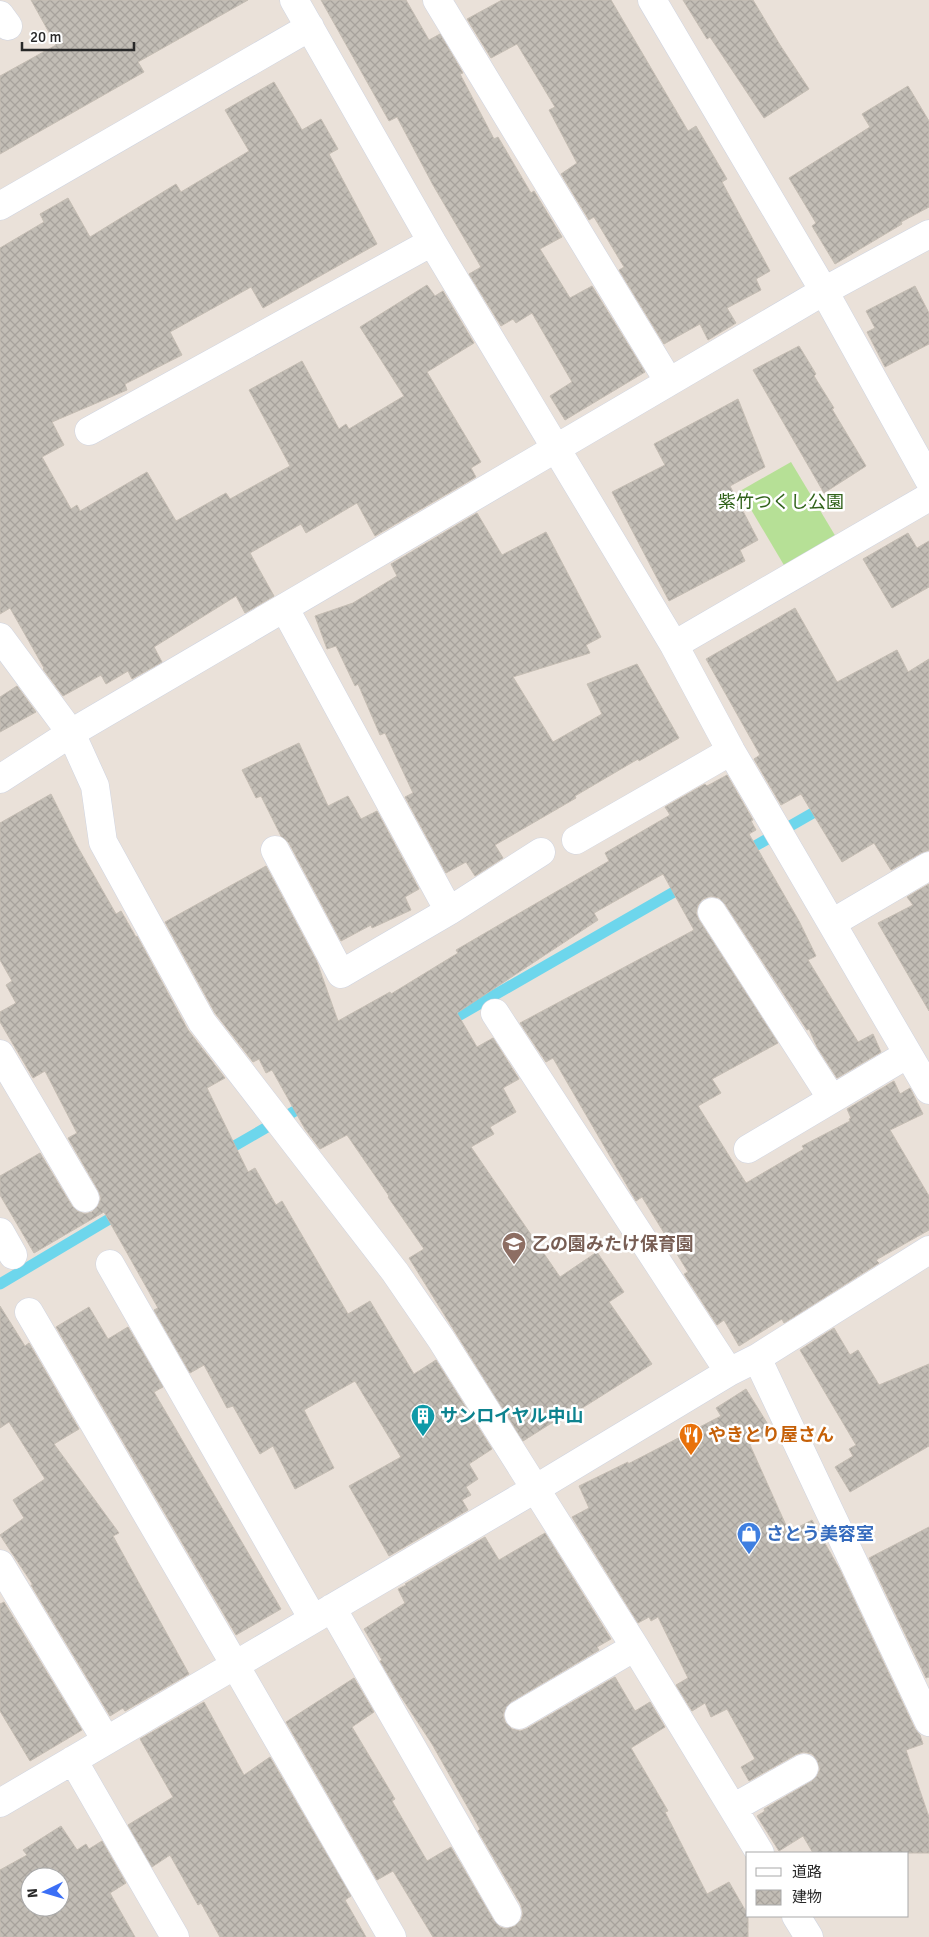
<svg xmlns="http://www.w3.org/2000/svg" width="929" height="1937" viewBox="0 0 929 1937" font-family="Signika,'Noto Sans JP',sans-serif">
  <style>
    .grass { fill: #b6e096 }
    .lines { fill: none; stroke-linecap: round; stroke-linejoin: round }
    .stream { stroke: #6dd6ec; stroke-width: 11 }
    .building { fill: url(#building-cross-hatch); stroke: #c5bdb3; fill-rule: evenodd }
    .minor-casing { stroke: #cfd4e1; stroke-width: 29 }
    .minor { stroke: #fff; stroke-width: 28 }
    .labels { text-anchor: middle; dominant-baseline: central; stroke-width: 5; stroke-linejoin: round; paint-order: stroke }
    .park-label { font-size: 18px; fill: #30621a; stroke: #fff }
    .education-label { font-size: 18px; font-weight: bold; fill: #785e54; stroke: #fff; text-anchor: start }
    .culture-label { font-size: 18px; font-weight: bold; fill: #0d838f; stroke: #fff; text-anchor: start }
    .food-label { font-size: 18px; font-weight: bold; fill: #c56008; stroke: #fff; text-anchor: start }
    .shop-label { font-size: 18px; font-weight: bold; fill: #366cbe; stroke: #fff; text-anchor: start }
  </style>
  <defs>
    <pattern id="building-cross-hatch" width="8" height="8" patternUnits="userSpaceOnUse" patternTransform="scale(1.25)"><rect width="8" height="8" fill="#c2bdb5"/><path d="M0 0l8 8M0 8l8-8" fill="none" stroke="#a7a29c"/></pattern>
  </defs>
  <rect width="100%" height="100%" fill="#eae1d9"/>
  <!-- grass -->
  <path class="grass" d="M 791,462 L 842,547 L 791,577 L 740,491 Z"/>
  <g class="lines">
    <!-- stream -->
    <path class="stream" d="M 743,853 L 825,806
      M 446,1023 L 686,885
      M 224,1152 L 307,1104
      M 0,1284 L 121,1212"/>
  </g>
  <!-- building -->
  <path class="building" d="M 31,0 L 248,0 L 138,62 L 144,72 L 0,154 L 0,76 L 56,45 Z
    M 321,0 L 406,0 L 429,40 L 440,34 L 463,73 L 460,74 L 494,139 L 498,137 L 531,193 L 534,191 L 562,237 L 540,249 L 570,298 L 592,286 L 645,372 L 565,420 L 550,396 L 572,382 L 532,313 L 516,323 L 513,319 L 501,326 L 469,274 L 481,267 L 433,185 L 397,117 L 389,121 Z
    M 502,0 L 611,0 L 688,131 L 696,126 L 727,179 L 722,182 L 770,271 L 756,279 L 761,290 L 727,308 L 736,323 L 708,340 L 700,324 L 664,344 L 619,270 L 624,267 L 594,217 L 589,220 L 561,174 L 577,163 L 549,110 L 555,107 L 517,44 L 491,58 L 467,19 Z
    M 683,0 L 753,0 L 780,45 L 809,89 L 764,118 L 710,37 L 707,39 Z
    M 274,82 L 302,130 L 321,119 L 338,149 L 329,154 L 377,244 L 263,308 L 251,287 L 170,332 L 182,355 L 125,384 L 127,390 L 52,422 L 64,445 L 42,457 L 71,509 L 77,505 L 80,511 L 147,472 L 176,521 L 226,493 L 230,499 L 290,466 L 249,390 L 302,361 L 339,429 L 346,424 L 349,429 L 404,396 L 360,327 L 427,285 L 435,296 L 443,291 L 474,343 L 427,372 L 481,462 L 471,468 L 476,477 L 375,536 L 357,503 L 306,533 L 301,524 L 250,553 L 274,596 L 245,613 L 236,596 L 154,647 L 162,662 L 132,679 L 128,671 L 106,684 L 101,675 L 63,696 L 43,669 L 44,668 L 10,608 L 0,614 L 0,248 L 44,222 L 40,214 L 68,198 L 90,237 L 176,184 L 181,192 L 249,151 L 225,110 Z
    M 908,86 L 929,121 L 929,207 L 901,222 L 902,224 L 835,264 L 812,226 L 816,223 L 789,178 L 870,127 L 862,114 Z
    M 915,286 L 929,313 L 929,344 L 885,367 L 867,332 L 875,328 L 866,311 Z
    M 799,346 L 816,374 L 814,376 L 834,408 L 832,409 L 866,466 L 824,493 L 753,370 Z
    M 738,399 L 765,467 L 730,486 L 758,540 L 740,550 L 745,561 L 669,601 L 612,492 L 665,465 L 654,444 Z
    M 477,513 L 502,555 L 546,532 L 601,637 L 586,645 L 590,653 L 513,677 L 553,742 L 602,714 L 587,684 L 637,664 L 679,738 L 639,761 L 638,759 L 575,796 L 576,798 L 495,845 L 503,858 L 475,876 L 466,862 L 446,873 L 405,797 L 413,793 L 385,733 L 380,735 L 358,684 L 355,686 L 336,646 L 327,649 L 315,616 L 353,603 L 397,576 L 391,564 Z
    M 908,533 L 917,548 L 929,541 L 929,587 L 892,608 L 863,559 Z
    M 795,608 L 837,682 L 897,650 L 908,672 L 929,659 L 929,850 L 921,853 L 891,870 L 874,843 L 842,862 L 801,794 L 781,805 L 754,759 L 760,755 L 706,659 Z
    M 17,686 L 36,712 L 0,732 L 0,697 Z
    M 299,743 L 328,806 L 348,796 L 361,819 L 377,811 L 419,889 L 405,897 L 411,910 L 372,928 L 371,925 L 341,941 L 289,843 L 281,836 L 261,796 L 256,798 L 242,770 Z
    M 727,775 L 753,820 L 751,821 L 756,830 L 749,834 L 799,921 L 816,956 L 808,960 L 858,1042 L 873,1034 L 881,1052 L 837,1078 L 817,1047 L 809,1029 L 807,1030 L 725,904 L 719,898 L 711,896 L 703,899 L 698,905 L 696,913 L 699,920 L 778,1043 L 712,1079 L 721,1093 L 698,1106 L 746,1183 L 804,1149 L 802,1146 L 850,1121 L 849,1119 L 851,1118 L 847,1109 L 894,1081 L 900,1094 L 910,1088 L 923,1114 L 890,1130 L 929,1196 L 929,1230 L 876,1260 L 879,1263 L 784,1323 L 782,1319 L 739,1346 L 724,1320 L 717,1325 L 684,1274 L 688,1272 L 642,1197 L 636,1201 L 553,1058 L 546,1062 L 520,1023 L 694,930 L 663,874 L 594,913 L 598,920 L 457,1013 L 477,1047 L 493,1038 L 519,1079 L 503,1088 L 516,1112 L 490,1127 L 494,1134 L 471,1147 L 560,1277 L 597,1252 L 624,1292 L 609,1302 L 652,1364 L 560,1422 L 558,1419 L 523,1441 L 409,1258 L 424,1249 L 388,1197 L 389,1196 L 347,1135 L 320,1149 L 305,1129 L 272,1070 L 266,1073 L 259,1059 L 253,1062 L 215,1013 L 165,922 L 266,866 L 317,962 L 338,1021 L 390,992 L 391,994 L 458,953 L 456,950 L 609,861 L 605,853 L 670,815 L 665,807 L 705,784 L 707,786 Z
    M 51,794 L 76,844 L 116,914 L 121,911 L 136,937 L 137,936 L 188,1030 L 225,1078 L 207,1088 L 248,1172 L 255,1168 L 276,1205 L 282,1201 L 348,1314 L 370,1301 L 414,1374 L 436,1360 L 492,1449 L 469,1464 L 478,1479 L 466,1487 L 471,1495 L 462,1500 L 468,1510 L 389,1556 L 349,1486 L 401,1457 L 355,1381 L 304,1410 L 334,1468 L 295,1489 L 273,1446 L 260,1454 L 233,1406 L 227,1408 L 204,1365 L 190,1373 L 154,1310 L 158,1308 L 104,1212 L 34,1253 L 0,1195 L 0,1176 L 40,1153 L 72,1206 L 77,1211 L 85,1214 L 92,1212 L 98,1206 L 101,1198 L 98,1190 L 68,1138 L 77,1133 L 45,1071 L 33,1078 L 0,1022 L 0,1012 L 16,1003 L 6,985 L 12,981 L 0,960 L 0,823 Z
    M 929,884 L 929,1011 L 878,923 L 913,905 L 907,897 Z
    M 0,1306 L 25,1346 L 29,1343 L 79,1429 L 54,1444 L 119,1533 L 113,1536 L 189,1674 L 125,1711 L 123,1708 L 110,1716 L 31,1585 L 33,1585 L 0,1535 L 24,1518 L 13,1500 L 45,1479 L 9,1422 L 0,1428 Z
    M 89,1307 L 108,1339 L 128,1327 L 163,1387 L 154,1392 L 281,1609 L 236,1635 L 56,1327 Z
    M 834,1328 L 850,1355 L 858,1350 L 879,1385 L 929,1364 L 929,1446 L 850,1492 L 835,1467 L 853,1456 L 849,1449 L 856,1445 L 800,1350 Z
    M 746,1389 L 772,1431 L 750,1445 L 789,1532 L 812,1520 L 840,1570 L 915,1729 L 920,1735 L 923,1744 L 906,1750 L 929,1817 L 929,1853 L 813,1853 L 803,1836 L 779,1851 L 757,1816 L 765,1811 L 764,1809 L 812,1781 L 817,1776 L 820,1769 L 817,1760 L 812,1754 L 804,1752 L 797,1754 L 749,1781 L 741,1767 L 755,1759 L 727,1709 L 711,1717 L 705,1703 L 692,1711 L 676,1685 L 688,1678 L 658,1617 L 651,1621 L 649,1617 L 638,1623 L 572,1517 L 589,1508 L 579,1486 L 628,1462 L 628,1464 L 721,1416 L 716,1408 Z
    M 929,1527 L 929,1677 L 926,1678 L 869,1558 Z
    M 545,1533 L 611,1639 L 597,1647 L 599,1650 L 511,1702 L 506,1707 L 503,1715 L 505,1722 L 512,1729 L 520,1731 L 526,1729 L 615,1677 L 635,1711 L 650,1702 L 665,1727 L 631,1748 L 668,1811 L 665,1812 L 707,1894 L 729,1882 L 748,1915 L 748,1937 L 433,1937 L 393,1871 L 377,1880 L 286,1722 L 354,1678 L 374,1712 L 352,1727 L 395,1799 L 392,1801 L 427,1861 L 451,1847 L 494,1921 L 500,1927 L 506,1929 L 515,1926 L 521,1920 L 523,1914 L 521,1905 L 478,1831 L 480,1829 L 432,1744 L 400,1695 L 380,1661 L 382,1660 L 364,1629 L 405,1603 L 398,1589 L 406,1585 L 405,1584 L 485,1537 L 499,1560 Z
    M 4,1602 L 82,1730 L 30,1761 L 0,1711 L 0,1604 Z
    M 204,1702 L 244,1775 L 270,1757 L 351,1896 L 345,1900 L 366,1937 L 220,1937 L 201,1903 L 198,1905 L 170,1855 L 152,1867 L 128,1825 L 173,1797 L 140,1739 Z
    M 61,1826 L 77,1850 L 86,1844 L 89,1849 L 102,1841 L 126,1883 L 110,1893 L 135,1937 L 0,1937 L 0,1870 L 27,1855 L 23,1850 ZM 30,1877 L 60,1877 L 60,1907 L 30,1907 Z"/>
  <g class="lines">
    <defs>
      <path id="minor" d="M 294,0 L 432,242 L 674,645 L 731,751 L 929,1090
        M 437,0 L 669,382
        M 652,0 L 824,291 L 929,480
        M 0,15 L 8,26
        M 0,206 L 310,27
        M 89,431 L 432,242
        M 0,637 L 71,733 L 95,786 L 103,842 L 202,1022 L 395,1272 L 441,1339 L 635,1647 L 760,1853
        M 674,645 L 929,497
        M 0,779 L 71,733 L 824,291 L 929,234
        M 576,840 L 731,751
        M 275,850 L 341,974 L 449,911 L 285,609
        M 449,911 L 541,852
        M 712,912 L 832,1099
        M 832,923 L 929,866
        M 495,1013 L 729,1372
        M 0,1054 L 85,1198
        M 748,1149 L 908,1054
        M 0,1232 L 13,1255
        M 110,1264 L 313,1619
        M 29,1312 L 235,1665 L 392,1937
        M 757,1358 L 929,1722
        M 0,1564 L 106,1740
        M 332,1608 L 507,1913
        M 519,1715 L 635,1647
        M 73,1760 L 175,1937
        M 0,1803 L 535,1489 L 729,1372 L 757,1358 L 929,1250
        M 733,1808 L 804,1768
        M 796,1916 L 809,1937"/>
    </defs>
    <!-- minor casing -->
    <use href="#minor" class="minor-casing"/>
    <!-- minor -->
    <use href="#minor" class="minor"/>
  </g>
  <!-- icons -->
  <defs>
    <symbol id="school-pin" viewBox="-11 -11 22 30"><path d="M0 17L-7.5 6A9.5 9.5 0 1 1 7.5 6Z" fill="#8d6e63" stroke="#fff"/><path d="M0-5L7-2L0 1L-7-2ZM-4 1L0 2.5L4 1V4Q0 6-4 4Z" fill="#fff"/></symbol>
    <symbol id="building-pin" viewBox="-11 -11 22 30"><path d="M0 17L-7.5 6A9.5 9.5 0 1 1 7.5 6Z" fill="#0f9aa8" stroke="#fff"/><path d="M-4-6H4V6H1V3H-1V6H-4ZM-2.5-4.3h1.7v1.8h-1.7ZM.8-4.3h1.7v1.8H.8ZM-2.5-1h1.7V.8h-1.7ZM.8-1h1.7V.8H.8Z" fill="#fff"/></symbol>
    <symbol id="restaurant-pin" viewBox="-11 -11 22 30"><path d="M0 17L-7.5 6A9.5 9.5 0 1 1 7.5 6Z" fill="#e8710a" stroke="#fff"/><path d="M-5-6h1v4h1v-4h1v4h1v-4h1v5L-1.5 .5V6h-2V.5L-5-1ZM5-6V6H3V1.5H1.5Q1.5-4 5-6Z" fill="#fff"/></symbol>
    <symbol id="shop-pin" viewBox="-11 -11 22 30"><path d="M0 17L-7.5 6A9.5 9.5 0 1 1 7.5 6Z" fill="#3f7fe0" stroke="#fff"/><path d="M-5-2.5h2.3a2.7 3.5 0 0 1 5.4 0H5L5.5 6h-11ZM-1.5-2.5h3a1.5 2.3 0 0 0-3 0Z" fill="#fff"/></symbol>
  </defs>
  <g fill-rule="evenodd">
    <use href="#school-pin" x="500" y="1230" width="28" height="38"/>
    <use href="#building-pin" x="409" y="1402" width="28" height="38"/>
    <use href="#restaurant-pin" x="677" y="1421" width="28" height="38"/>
    <use href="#shop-pin" x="735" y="1520" width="28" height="38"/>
  </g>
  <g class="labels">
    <!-- park labels -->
    <g class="park-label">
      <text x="781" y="502">紫竹つくし公園</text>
    </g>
    <!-- education labels -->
    <g class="education-label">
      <text x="532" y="1244">乙の園みたけ保育園</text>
    </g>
    <!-- culture labels -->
    <g class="culture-label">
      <text x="440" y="1416">サンロイヤル中山</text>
    </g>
    <!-- food labels -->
    <g class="food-label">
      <text x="708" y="1435">やきとり屋さん</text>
    </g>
    <!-- shop labels -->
    <g class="shop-label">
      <text x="766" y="1534">さとう美容室</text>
    </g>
  </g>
  <!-- legend -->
  <rect x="746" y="1852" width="162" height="65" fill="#ffffff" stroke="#a9a9a9"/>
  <rect x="756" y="1868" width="25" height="8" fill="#ffffff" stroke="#a9a9a9"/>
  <text x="792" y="1877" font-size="15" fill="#282828">道路</text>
  <rect x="756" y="1890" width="25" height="15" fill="url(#building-cross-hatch)" stroke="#a9a9a9"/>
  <text x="792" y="1902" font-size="15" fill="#282828">建物</text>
  <!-- north arrow -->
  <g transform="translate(45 1892) rotate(265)"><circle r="24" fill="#ffffff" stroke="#a9a9a9"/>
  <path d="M0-4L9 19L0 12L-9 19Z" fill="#3b6ff6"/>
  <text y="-8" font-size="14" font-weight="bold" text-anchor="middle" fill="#282828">N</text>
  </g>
  <!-- scale -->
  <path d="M22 42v8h112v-8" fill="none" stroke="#282828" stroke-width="2.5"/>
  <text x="30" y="42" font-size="15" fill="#282828" stroke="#ffffff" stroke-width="4" paint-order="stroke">20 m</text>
</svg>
